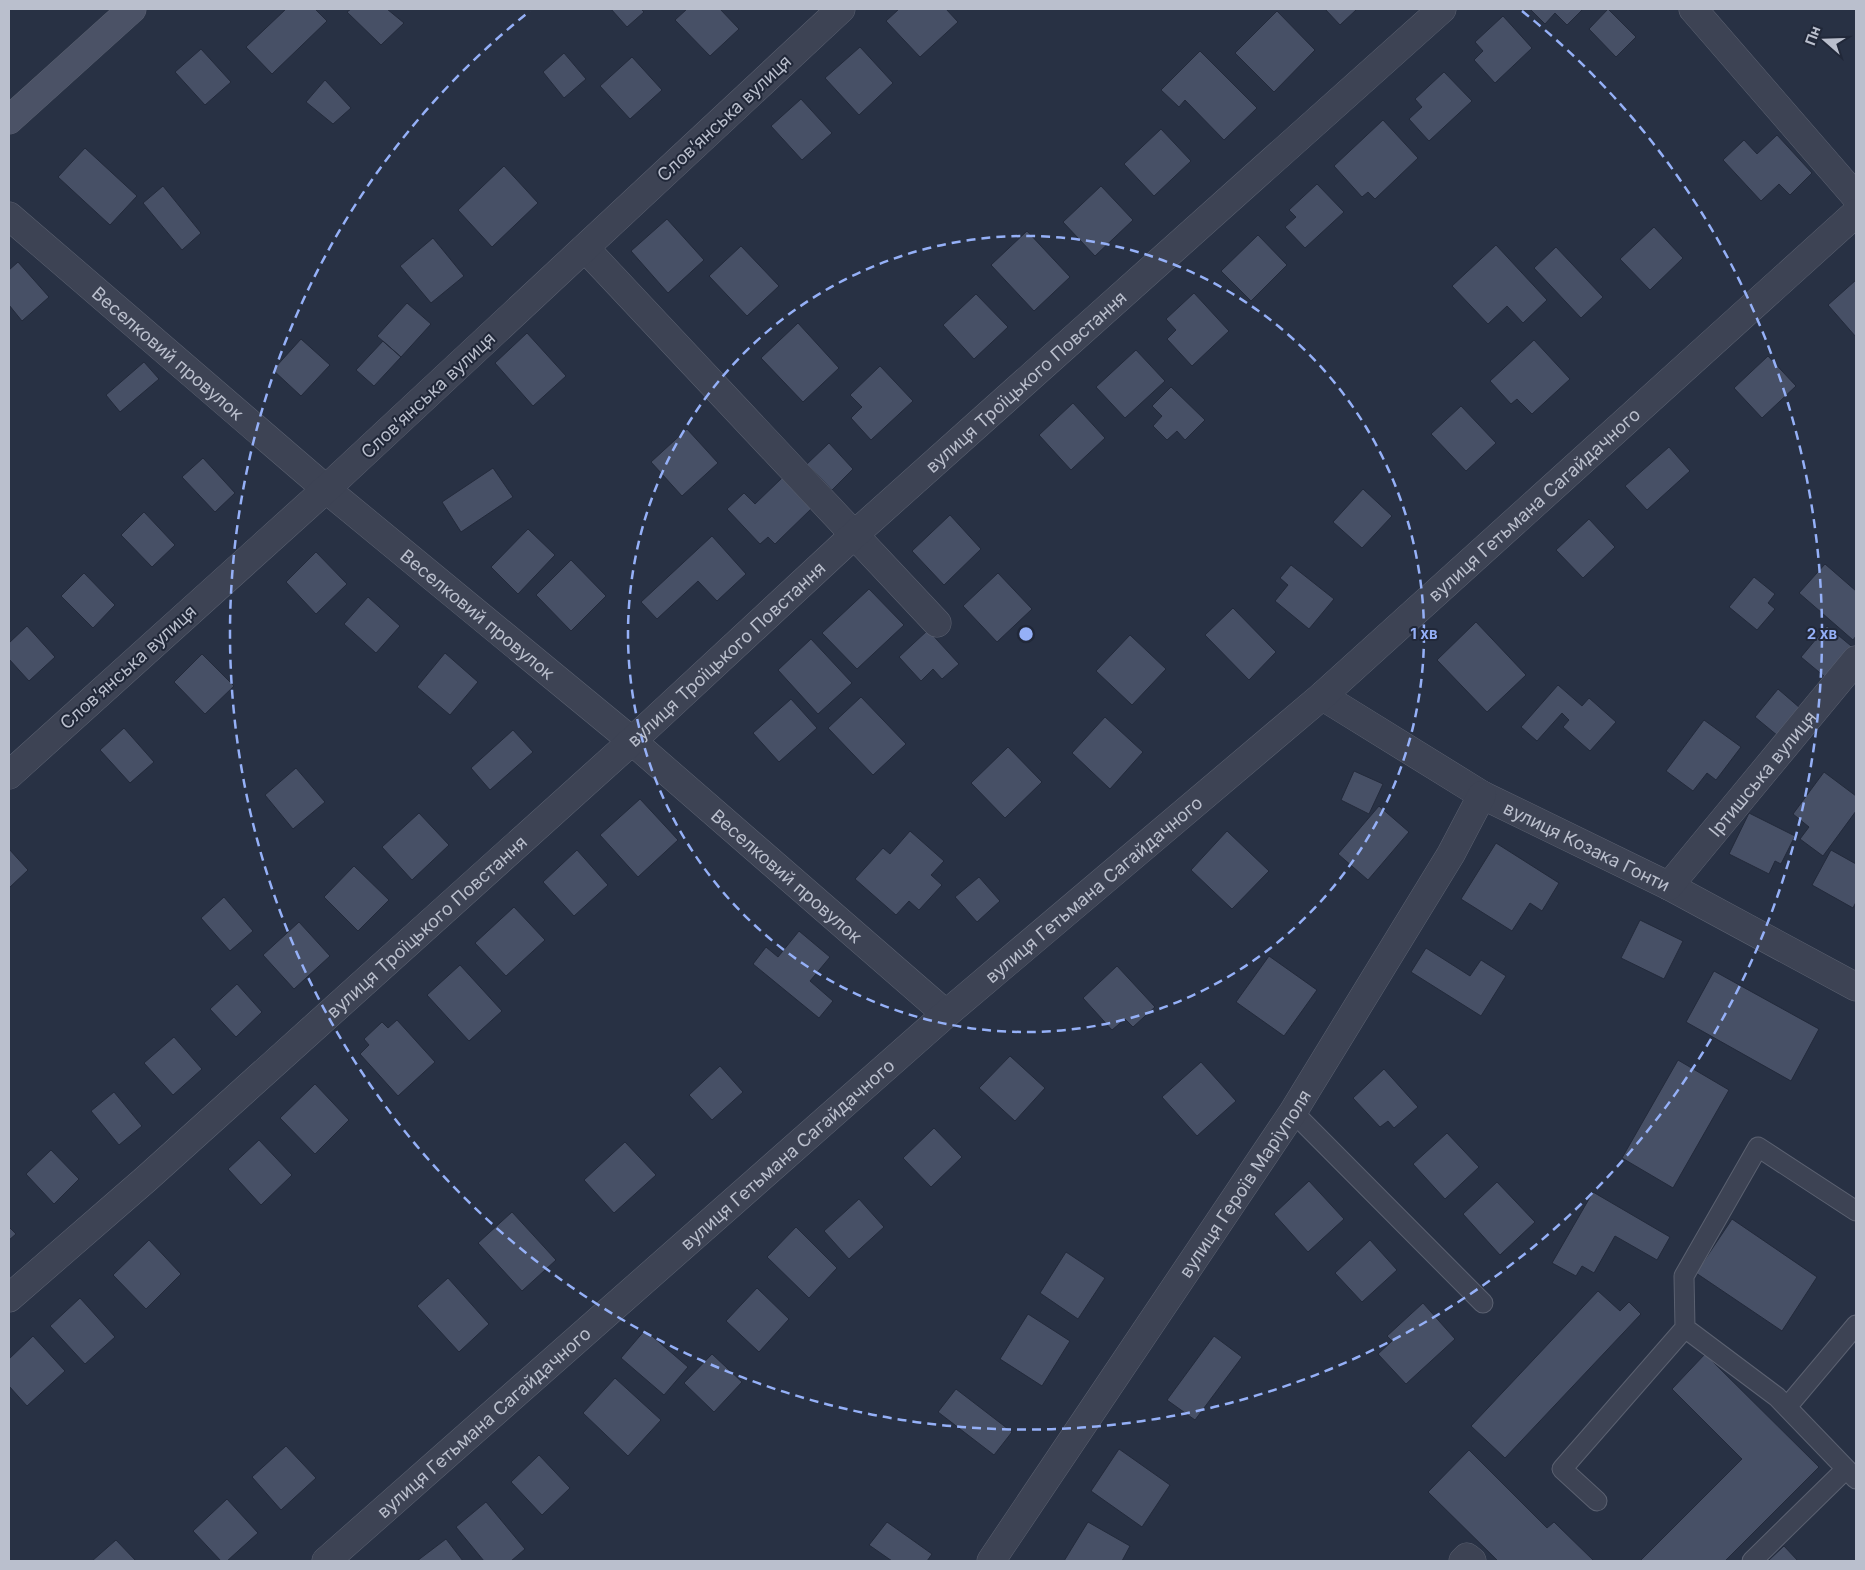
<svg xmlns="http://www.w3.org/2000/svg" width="1865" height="1570" viewBox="0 0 1865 1570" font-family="Inter,sans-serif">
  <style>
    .building { fill: #475066; stroke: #232a3b }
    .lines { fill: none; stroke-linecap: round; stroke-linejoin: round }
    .lane-casing { stroke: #5b6171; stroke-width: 21 }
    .street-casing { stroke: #5b6171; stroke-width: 29 }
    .secondary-casing { stroke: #5b6171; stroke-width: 29 }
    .lane { stroke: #3d4354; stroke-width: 19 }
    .street { stroke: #3d4354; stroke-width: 28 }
    .secondary { stroke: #4b5266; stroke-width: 28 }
    .ring { fill: none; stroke: #95b0f7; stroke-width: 2.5; stroke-dasharray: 9 6 }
    .labels { text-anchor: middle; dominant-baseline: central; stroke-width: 4; stroke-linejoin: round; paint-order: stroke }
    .street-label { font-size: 18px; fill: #babfcd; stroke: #212839 }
    .centre { fill: #95b0f7; stroke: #212839; stroke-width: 2.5 }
    .ring-label { font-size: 15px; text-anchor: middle; font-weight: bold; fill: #95b0f7; stroke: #212839; stroke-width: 4; stroke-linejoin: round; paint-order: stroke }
  </style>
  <rect width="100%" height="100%" fill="#283144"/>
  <!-- building -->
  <path class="building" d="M 286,9 L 315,9 L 327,21 L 272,74 L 246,47 Z
    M 351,9 L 387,9 L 404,23 L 381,45 L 347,12 Z
    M 611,9 L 641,9 L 644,12 L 627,27 Z
    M 687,9 L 720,9 L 739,29 L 710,56 L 675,20 Z
    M 899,9 L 946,9 L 958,22 L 920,57 L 886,21 Z
    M 1325,9 L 1357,9 L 1340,25 Z
    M 1530,9 L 1583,9 L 1567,25 L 1555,13 L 1545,24 Z
    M 1608,9 L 1636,37 L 1616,57 L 1589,29 Z
    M 1277,11 L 1315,50 L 1274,92 L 1235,53 Z
    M 1503,16 L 1532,48 L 1495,83 L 1474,60 L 1483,51 L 1475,42 Z
    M 860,47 L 893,83 L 859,115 L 825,78 Z
    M 201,49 L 231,82 L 205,105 L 175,72 Z
    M 1200,51 L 1257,108 L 1224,140 L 1185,100 L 1179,107 L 1161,90 Z
    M 564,53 L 586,79 L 564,98 L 543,72 Z
    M 632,57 L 662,90 L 630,119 L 600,86 Z
    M 1444,72 L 1472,101 L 1429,141 L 1409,119 L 1422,107 L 1415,99 Z
    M 325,80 L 351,108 L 333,124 L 306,102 Z
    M 801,99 L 832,133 L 802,160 L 771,126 Z
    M 1383,120 L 1418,158 L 1375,199 L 1368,192 L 1362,197 L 1334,166 Z
    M 1161,129 L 1191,161 L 1154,196 L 1124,164 Z
    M 1777,135 L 1812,173 L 1790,195 L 1779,184 L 1761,201 L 1723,160 L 1744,140 L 1757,154 Z
    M 85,148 L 137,196 L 110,225 L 58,177 Z
    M 504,166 L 538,203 L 492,247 L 458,210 Z
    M 1317,184 L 1344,212 L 1305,248 L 1285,227 L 1296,217 L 1289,210 Z
    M 163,186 L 201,233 L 182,250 L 143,203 Z
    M 1101,186 L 1133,220 L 1095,256 L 1063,222 Z
    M 667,219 L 704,260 L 668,293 L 631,251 Z
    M 1654,227 L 1683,258 L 1650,290 L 1620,259 Z
    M 1027,231 L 1070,277 L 1034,311 L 991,265 Z
    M 1258,235 L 1287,265 L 1251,301 L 1221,271 Z
    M 433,238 L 464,276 L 431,303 L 400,266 Z
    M 1496,245 L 1547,300 L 1523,323 L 1507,306 L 1488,324 L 1452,286 Z
    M 741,246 L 779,286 L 747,316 L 709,276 Z
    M 1556,247 L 1603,297 L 1581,318 L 1534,268 Z
    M 18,262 L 49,297 L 22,321 L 9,305 L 9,270 Z
    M 1856,280 L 1856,337 L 1828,305 Z
    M 1194,293 L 1229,331 L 1192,366 L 1167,339 L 1176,330 L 1166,319 Z
    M 976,294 L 1008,327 L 974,359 L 943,325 Z
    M 407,303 L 431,324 L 401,357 L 377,336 Z
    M 798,323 L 839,368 L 803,402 L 761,358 Z
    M 527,333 L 566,376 L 533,406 L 495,363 Z
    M 301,339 L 330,365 L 301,396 L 273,370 Z
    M 1534,340 L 1570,379 L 1532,414 L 1517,399 L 1511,404 L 1490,381 Z
    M 383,341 L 401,357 L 374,386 L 356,370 Z
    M 1136,350 L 1165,381 L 1125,418 L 1096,387 Z
    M 1768,356 L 1796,386 L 1762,418 L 1734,388 Z
    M 144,362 L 159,379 L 120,412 L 106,395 Z
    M 880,366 L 913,401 L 871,440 L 851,418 L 862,407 L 850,395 Z
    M 1171,387 L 1205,420 L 1185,440 L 1177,431 L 1167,440 L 1153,426 L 1162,416 L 1152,406 Z
    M 1073,403 L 1105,438 L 1071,470 L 1039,435 Z
    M 1461,406 L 1496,443 L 1466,471 L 1431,434 Z
    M 687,429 L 718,463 L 682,496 L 651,462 Z
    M 829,443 L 853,469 L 832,490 L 807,464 Z
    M 1669,447 L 1690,471 L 1647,510 L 1625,486 Z
    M 203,458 L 235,493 L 215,512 L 182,477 Z
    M 493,468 L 513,497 L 461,532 L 442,502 Z
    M 782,478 L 811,509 L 775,544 L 768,537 L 760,544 L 727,509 L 744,493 L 755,504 Z
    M 1363,489 L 1392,516 L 1362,548 L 1333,522 Z
    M 144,512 L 175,545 L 152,567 L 121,535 Z
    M 950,515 L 981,549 L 944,585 L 912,551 Z
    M 1589,519 L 1615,547 L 1583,578 L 1556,550 Z
    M 528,529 L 555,555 L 518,594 L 491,567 Z
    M 712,536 L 746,574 L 717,601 L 698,581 L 657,619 L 641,602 Z
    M 316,552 L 347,584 L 316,614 L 286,582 Z
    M 571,560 L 606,596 L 571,631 L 536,595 Z
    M 1825,564 L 1856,591 L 1856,636 L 1853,640 L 1799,593 Z
    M 1291,565 L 1334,599 L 1309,629 L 1275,601 L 1288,585 L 1280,578 Z
    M 84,573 L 115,605 L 93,628 L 61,596 Z
    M 998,573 L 1032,609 L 997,642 L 963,606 Z
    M 1754,577 L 1775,594 L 1768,603 L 1775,609 L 1757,630 L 1729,607 Z
    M 869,589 L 904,625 L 857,669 L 822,633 Z
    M 368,597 L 400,626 L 376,653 L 344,624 Z
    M 1233,608 L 1276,652 L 1249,680 L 1205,635 Z
    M 1476,622 L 1526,675 L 1487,712 L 1437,660 Z
    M 27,626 L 55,657 L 29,681 L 9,659 L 9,643 Z
    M 1827,626 L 1856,650 L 1831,682 L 1801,657 Z
    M 928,630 L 959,664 L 942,679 L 933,669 L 921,681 L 899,657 Z
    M 1130,635 L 1166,669 L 1132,705 L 1096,671 Z
    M 811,639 L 852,683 L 818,714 L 778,670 Z
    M 445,653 L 478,682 L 450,715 L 417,687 Z
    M 202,654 L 234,686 L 205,714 L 174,682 Z
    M 1558,685 L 1582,706 L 1589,698 L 1616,722 L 1590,751 L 1563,727 L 1569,720 L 1562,713 L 1537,741 L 1521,727 Z
    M 1778,689 L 1800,708 L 1778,736 L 1755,717 Z
    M 861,697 L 906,744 L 873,775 L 828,728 Z
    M 791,699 L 817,728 L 779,762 L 753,733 Z
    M 1105,717 L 1143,752 L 1110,789 L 1072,753 Z
    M 1704,720 L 1741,747 L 1716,780 L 1707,773 L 1693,791 L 1666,771 Z
    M 124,728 L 154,762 L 130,783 L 100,750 Z
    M 513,730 L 533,752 L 490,790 L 471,768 Z
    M 1008,747 L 1042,782 L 1005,818 L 971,783 Z
    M 296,768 L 325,802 L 293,829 L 265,795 Z
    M 1354,771 L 1383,784 L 1369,814 L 1341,800 Z
    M 1824,772 L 1856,796 L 1856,811 L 1823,856 L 1800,839 L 1809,827 L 1793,814 Z
    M 640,799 L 678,840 L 638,877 L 600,835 Z
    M 1379,806 L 1409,832 L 1368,880 L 1338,854 Z
    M 419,813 L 449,845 L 412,880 L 382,847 Z
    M 1749,813 L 1795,836 L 1781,864 L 1775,861 L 1769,874 L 1729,854 Z
    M 910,831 L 944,861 L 931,875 L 942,885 L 919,910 L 909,901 L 896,915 L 855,879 L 883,848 L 890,854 Z
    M 1227,831 L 1269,871 L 1232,909 L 1191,870 Z
    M 1496,843 L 1559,883 L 1542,911 L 1530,903 L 1512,931 L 1461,899 Z
    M 9,849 L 28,870 L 9,888 Z
    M 577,850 L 608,885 L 574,916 L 543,882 Z
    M 1831,850 L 1856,864 L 1856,902 L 1853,908 L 1812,885 Z
    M 354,866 L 389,900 L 358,931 L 324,897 Z
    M 979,877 L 1000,901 L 977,922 L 955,897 Z
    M 224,897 L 253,931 L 230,951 L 201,918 Z
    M 514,907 L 545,940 L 506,976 L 475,943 Z
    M 1640,920 L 1683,941 L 1664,979 L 1621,958 Z
    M 299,922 L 330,956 L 294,989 L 263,955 Z
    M 799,931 L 830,957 L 810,981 L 833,1001 L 819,1018 L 753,964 L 766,947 L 778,957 Z
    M 1426,948 L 1470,976 L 1481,960 L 1506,976 L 1481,1016 L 1411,972 Z
    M 1269,956 L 1317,990 L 1284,1036 L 1236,1002 Z
    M 460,965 L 502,1011 L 469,1041 L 427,995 Z
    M 1117,966 L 1155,1007 L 1133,1027 L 1125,1019 L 1112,1030 L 1083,998 Z
    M 1714,971 L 1819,1029 L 1791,1081 L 1686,1022 Z
    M 237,984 L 262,1012 L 236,1037 L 210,1009 Z
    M 397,1020 L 435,1062 L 398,1096 L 360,1054 L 369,1045 L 364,1039 L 382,1022 L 388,1028 Z
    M 174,1037 L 202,1069 L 173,1095 L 144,1063 Z
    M 1010,1056 L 1045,1088 L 1015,1121 L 979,1088 Z
    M 1678,1060 L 1729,1090 L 1673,1188 L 1622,1158 Z
    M 1201,1062 L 1236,1101 L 1197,1136 L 1162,1097 Z
    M 720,1066 L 743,1092 L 712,1120 L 689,1095 Z
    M 1384,1069 L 1418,1107 L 1394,1128 L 1388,1121 L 1380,1127 L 1353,1098 Z
    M 315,1084 L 349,1120 L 315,1154 L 280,1118 Z
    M 114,1092 L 142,1126 L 119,1145 L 91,1111 Z
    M 934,1128 L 962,1157 L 931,1187 L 903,1158 Z
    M 1447,1133 L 1479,1167 L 1445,1199 L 1413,1164 Z
    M 259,1140 L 292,1175 L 261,1205 L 228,1169 Z
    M 625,1142 L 656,1175 L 614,1213 L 584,1180 Z
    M 51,1150 L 79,1179 L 54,1204 L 26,1174 Z
    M 1309,1181 L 1344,1219 L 1308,1252 L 1274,1214 Z
    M 1497,1182 L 1535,1222 L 1500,1255 L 1463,1214 Z
    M 1593,1192 L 1670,1237 L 1657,1260 L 1615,1236 L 1594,1273 L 1582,1266 L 1576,1276 L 1552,1263 Z
    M 859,1199 L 884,1227 L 849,1259 L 824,1231 Z
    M 512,1212 L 556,1260 L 522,1291 L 478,1243 Z
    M 1732,1219 L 1817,1277 L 1782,1331 L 1696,1273 Z
    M 9,1227 L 16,1234 L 9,1240 Z
    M 796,1227 L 837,1268 L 809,1298 L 767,1257 Z
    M 149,1240 L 181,1274 L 146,1309 L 113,1275 Z
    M 1370,1240 L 1397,1270 L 1362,1302 L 1335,1273 Z
    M 1066,1252 L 1105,1278 L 1078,1319 L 1040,1293 Z
    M 448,1278 L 489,1324 L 459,1352 L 417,1306 Z
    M 757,1288 L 789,1319 L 759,1352 L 726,1321 Z
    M 1598,1291 L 1620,1311 L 1629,1302 L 1641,1314 L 1505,1458 L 1471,1426 Z
    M 80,1298 L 115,1337 L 85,1364 L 50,1326 Z
    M 1423,1303 L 1455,1339 L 1406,1384 L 1378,1354 L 1392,1341 L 1387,1336 Z
    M 1028,1314 L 1070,1341 L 1042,1386 L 1000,1359 Z
    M 645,1330 L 688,1367 L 664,1395 L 621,1358 Z
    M 33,1336 L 65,1371 L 27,1406 L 9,1386 L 9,1359 Z
    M 1214,1336 L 1242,1357 L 1195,1420 L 1167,1400 Z
    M 712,1354 L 742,1382 L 714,1412 L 684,1383 Z
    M 1705,1354 L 1819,1467 L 1725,1561 L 1640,1561 L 1742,1459 L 1672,1389 Z
    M 615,1378 L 661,1420 L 628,1456 L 583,1413 Z
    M 956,1389 L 1012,1432 L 994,1455 L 938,1412 Z
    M 286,1446 L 316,1478 L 281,1510 L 252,1477 Z
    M 1119,1449 L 1170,1485 L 1142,1527 L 1091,1491 Z
    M 1469,1450 L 1547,1528 L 1554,1522 L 1594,1561 L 1498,1561 L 1428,1492 Z
    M 539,1455 L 570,1488 L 542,1515 L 511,1482 Z
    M 227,1499 L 258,1533 L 227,1561 L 221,1561 L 193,1531 Z
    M 486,1502 L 525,1549 L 511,1561 L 484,1561 L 456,1527 Z
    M 887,1522 L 932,1554 L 927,1561 L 892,1561 L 869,1545 Z
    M 1088,1522 L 1130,1546 L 1122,1561 L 1064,1561 Z
    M 446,1539 L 463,1561 L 417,1561 Z
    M 116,1540 L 136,1561 L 92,1561 Z
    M 1784,1546 L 1798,1561 L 1768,1561 Z"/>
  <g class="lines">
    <defs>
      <path id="lane" d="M 1293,1112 L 1483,1303
        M 1685,1328 L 1684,1276 L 1758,1147 L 1856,1211
        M 1787,1407 L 1856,1325
        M 1597,1501 L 1562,1469 L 1685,1328 L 1777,1397 L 1856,1479
        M 1752,1561 L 1846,1469"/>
      <g id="street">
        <path d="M 1693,9 L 1856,197"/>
        <path id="s1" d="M 9,216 L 326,489 L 632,741 L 946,1014"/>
        <path d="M 585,248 L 937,623"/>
        <path id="s2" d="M 1322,696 L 1482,795 L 1669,886 L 1856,987"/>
        <path d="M 9,775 L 326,489 L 841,9"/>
        <path id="s3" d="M 1669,886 L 1856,660"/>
        <path id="s4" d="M 9,1298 L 146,1179 L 632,741 L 854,535 L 1442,9"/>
        <path id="s5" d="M 326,1561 L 946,1014 L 1322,696 L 1856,213"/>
        <path id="s6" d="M 991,1561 L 1293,1112 L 1451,854 L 1482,795"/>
        <path d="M 1463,1561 L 1467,1557 L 1472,1561"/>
      </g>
      <path id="secondary" d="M 9,120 L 132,9"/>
    </defs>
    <!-- lane casing -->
    <use href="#lane" class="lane-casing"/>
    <!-- street casing -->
    <use href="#street" class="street-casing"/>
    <!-- secondary casing -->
    <use href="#secondary" class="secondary-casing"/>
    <!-- lane -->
    <use href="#lane" class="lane"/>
    <!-- street -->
    <use href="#street" class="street"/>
    <!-- secondary -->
    <use href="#secondary" class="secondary"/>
  </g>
  <!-- distance rings -->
  <g class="ring">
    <circle cx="1026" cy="634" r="398"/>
    <path d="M1522 11A796 796 0 1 1 530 11"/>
  </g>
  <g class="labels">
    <!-- street labels -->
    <g class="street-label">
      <text transform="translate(724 118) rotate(-43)">Словʼянська вулиця</text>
      <text stroke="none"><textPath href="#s1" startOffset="210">Веселковий провулок</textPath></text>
      <text stroke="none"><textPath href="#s4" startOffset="1369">вулиця Троїцького Повстання</textPath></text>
      <text transform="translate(428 395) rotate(-43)">Словʼянська вулиця</text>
      <text stroke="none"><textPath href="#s5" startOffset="1605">вулиця Гетьмана Сагайдачного</textPath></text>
      <text stroke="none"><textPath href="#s1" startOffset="615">Веселковий провулок</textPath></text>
      <text stroke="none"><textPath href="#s4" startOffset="964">вулиця Троїцького Повстання</textPath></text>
      <text transform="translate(128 667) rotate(-42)">Словʼянська вулиця</text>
      <text stroke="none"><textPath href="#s3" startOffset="146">Іртишська вулиця</textPath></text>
      <text stroke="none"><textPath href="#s2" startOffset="305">вулиця Козака Гонти</textPath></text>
      <text stroke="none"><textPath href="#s1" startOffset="1020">Веселковий провулок</textPath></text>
      <text stroke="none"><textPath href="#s5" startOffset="1020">вулиця Гетьмана Сагайдачного</textPath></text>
      <text stroke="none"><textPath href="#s4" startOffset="559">вулиця Троїцького Повстання</textPath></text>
      <text stroke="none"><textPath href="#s5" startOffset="615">вулиця Гетьмана Сагайдачного</textPath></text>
      <text stroke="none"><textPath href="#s6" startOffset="455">вулиця Героїв Маріуполя</textPath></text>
      <text stroke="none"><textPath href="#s5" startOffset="210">вулиця Гетьмана Сагайдачного</textPath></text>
    </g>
  </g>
  <circle cx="1026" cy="634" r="8" class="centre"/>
  <g class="ring-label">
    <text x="1424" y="639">1 хв</text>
    <text x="1822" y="639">2 хв</text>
  </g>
  <!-- border -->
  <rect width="1865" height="1570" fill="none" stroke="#babfcd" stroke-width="20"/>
  <!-- north arrow -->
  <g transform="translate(1825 40) rotate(290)" stroke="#212839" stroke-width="4" paint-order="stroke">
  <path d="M0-4L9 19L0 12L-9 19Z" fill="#babfcd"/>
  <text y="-8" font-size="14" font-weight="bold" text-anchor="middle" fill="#babfcd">Пн</text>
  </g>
</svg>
